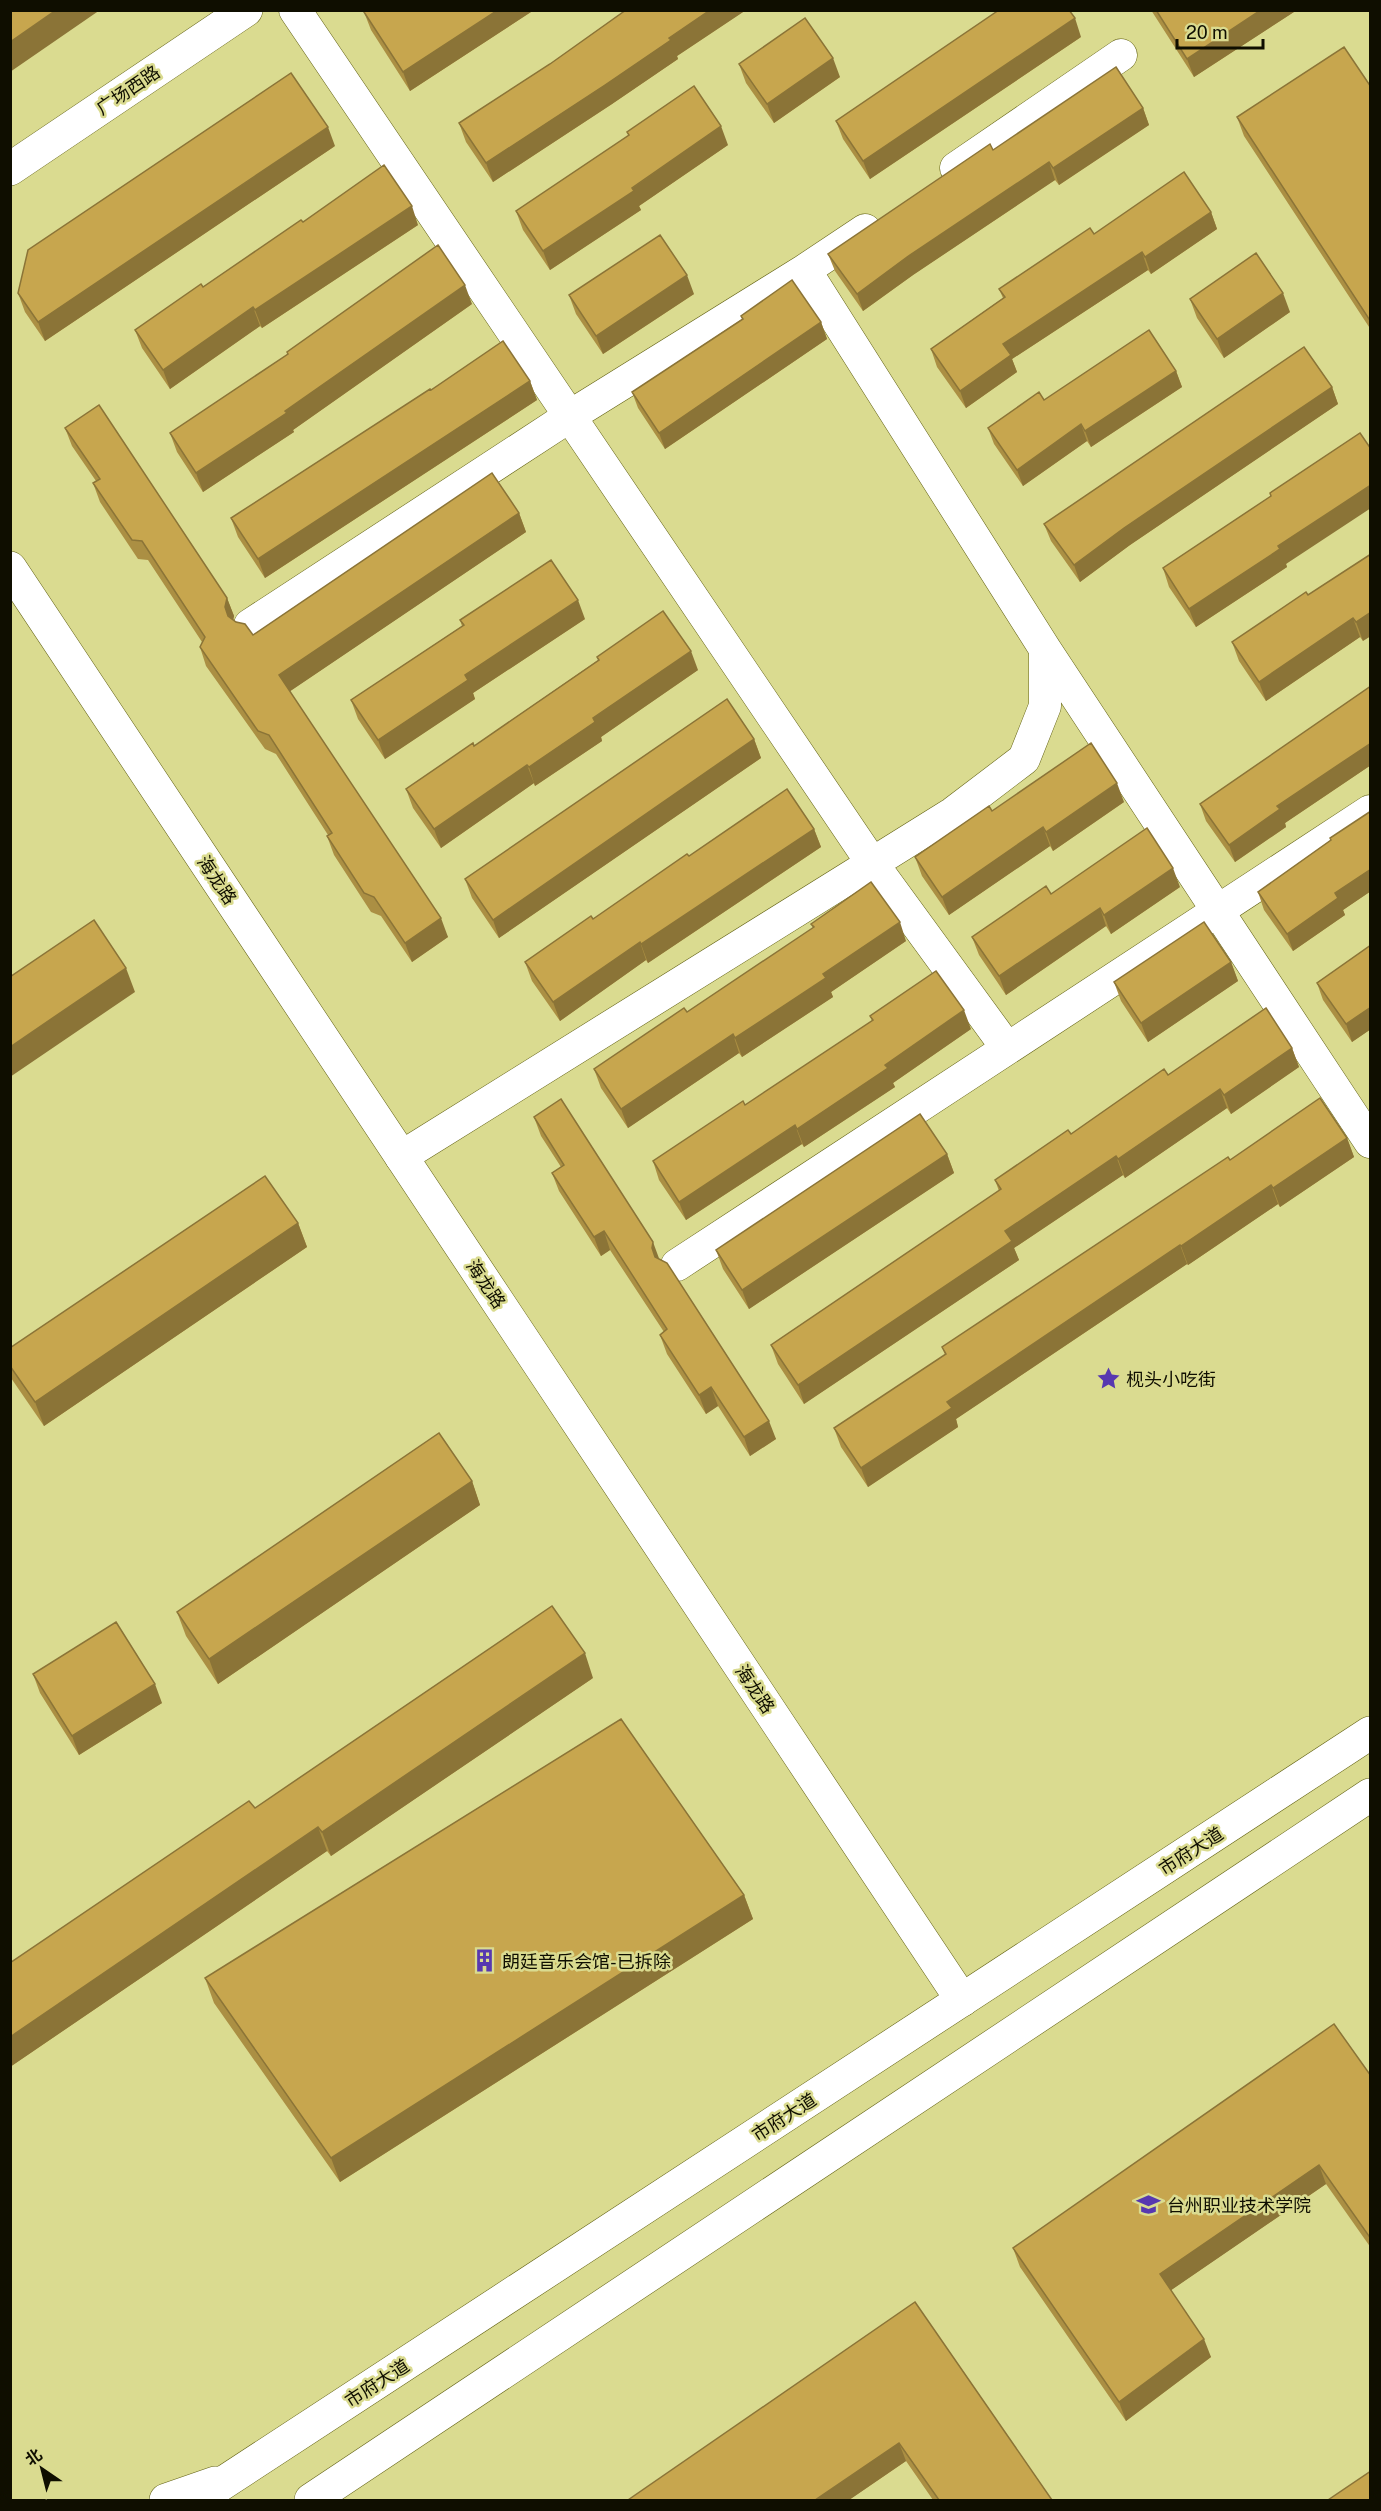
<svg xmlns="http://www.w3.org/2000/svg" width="1381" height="2511" viewBox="0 0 1381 2511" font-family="'Public Sans','Noto Sans SC',sans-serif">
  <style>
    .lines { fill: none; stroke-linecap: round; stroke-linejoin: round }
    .minor-casing { stroke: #636214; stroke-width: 33 }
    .tertiary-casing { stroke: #636214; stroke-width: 34 }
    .secondary-casing { stroke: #636214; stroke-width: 34 }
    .primary-casing { stroke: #636214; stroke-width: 34 }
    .minor { stroke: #fff; stroke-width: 32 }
    .tertiary { stroke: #fff; stroke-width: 33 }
    .secondary { stroke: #fff; stroke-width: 33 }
    .primary { stroke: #fff; stroke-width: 33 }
    .wall { fill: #ab8f43 }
    .shaded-wall { fill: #8b7437 }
    .building { fill: #c7a64e; stroke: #8b7437; stroke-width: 1.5 }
    .labels { text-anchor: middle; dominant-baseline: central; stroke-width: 5; stroke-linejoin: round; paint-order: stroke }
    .street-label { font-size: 18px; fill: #0f0e00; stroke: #dadb90 }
    .poi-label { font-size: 18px; fill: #0f0e00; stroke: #dadb90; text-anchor: start }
  </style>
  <rect width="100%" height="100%" fill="#dadb90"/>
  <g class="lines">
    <defs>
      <path id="minor" d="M 295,10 L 872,863 L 1007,1048
        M 956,168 L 1121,55
        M 805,270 L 1045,649 L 1370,1142
        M 250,625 L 570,416 L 805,270 L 865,230
        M 401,1157 L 953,813 L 1024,759 L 1045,706 L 1045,649
        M 677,1265 L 1370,811"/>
      <path id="tertiary" d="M 10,568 L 962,2000"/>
      <path id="secondary" d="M 10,169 L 246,10"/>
      <path id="primary" d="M 166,2500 L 215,2483
        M 197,2500 L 1370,1733
        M 311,2500 L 1370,1795"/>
    </defs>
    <!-- minor casing -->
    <use href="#minor" class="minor-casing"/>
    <!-- tertiary casing -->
    <use href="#tertiary" class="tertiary-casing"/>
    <!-- secondary casing -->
    <use href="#secondary" class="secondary-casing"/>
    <!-- primary casing -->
    <use href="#primary" class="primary-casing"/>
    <!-- minor -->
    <use href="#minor" class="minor"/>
    <!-- tertiary -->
    <use href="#tertiary" class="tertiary"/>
    <!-- secondary -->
    <use href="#secondary" class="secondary"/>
    <!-- primary -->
    <use href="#primary" class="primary"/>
  </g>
  <!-- wall -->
  <path class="wall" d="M 366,10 L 534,10 L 410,91 L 371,30 L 364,12 Z
    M 626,10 L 746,10 L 677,56 L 678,59 L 612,104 L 493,182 L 466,142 L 459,123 L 550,64 Z
    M 1151,10 L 1297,10 L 1194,77 Z
    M 1081,37 L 870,179 L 843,139 L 836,121 Z
    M 739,64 L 840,77 L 774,123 L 746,83 Z
    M 1371,87 L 1371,330 L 1244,136 L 1237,117 Z
    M 1143,108 L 1149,125 L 1059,185 L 1055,180 L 913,275 L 863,311 L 835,271 L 828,254 L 993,150 Z
    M 627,132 L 728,145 L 639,206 L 641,210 L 550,270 L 523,230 L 516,211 L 629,136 Z
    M 335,146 L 45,341 L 25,312 L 18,293 Z
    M 1211,212 L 1217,229 L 1151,274 L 1148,270 L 1012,359 L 1017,372 L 966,408 L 937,367 L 931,349 L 1003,298 L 999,289 L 1094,234 Z
    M 303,222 L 418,225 L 262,328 L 260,326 L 170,389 L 142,348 L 135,330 L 203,287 Z
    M 694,294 L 603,354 L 576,314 L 569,295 Z
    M 1190,299 L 1290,312 L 1224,358 L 1197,318 Z
    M 472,304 L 293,430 L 294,432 L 203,492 L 177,452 L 170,433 L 288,354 L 287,352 Z
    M 741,316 L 821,322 L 827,339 L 665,449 L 638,408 L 632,392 L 742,319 Z
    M 1176,371 L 1182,387 L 1091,447 L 1087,441 L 1023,486 L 994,444 L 988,428 L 1044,400 Z
    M 530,381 L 537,400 L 265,578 L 238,537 L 231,518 Z
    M 1332,387 L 1338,404 L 1130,545 L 1080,582 L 1051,541 L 1044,524 Z
    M 65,428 L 227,598 L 234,616 L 233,621 L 253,635 L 519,513 L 526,532 L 290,691 L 448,937 L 412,962 L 381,916 L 371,912 L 334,855 L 327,836 L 328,835 L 276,754 L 265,749 L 206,666 L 200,647 L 202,642 L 148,560 L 138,559 L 100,502 L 93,483 L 96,481 L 72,446 Z
    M 1360,433 L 1286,564 L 1287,567 L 1196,627 L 1169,587 L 1163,568 L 1271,496 L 1270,493 Z
    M 1371,554 L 1363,641 L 1360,637 L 1266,701 L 1239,661 L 1232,642 L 1308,595 Z
    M 585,619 L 473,693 L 475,699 L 385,759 L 358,719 L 351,700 L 462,626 L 460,620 Z
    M 597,657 L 698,670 L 601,737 L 602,741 L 535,786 L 534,783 L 441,848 L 413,808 L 406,789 L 474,746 L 598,660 Z
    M 1371,686 L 1371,765 L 1285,823 L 1286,827 L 1235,862 L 1206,821 L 1200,804 Z
    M 754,739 L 761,758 L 499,938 L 472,898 L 465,879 Z
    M 1124,802 L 1053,851 L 1050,846 L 949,915 L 922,876 L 915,857 L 992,811 Z
    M 1371,811 L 1371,891 L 1343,910 L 1345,915 L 1293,951 L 1264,910 L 1258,892 L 1331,840 Z
    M 814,829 L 821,847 L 648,963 L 646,960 L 560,1021 L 532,981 L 525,962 L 593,919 L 689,856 Z
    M 1180,887 L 1111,934 L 1106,926 L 1006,995 L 979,955 L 972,937 L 1051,894 Z
    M 811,924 L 906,941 L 831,992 L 833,997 L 742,1057 L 739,1053 L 628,1128 L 601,1088 L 594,1069 L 687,1012 L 813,928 Z
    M 1371,945 L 1371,1029 L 1352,1042 L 1323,1000 L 1317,983 Z
    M 1231,962 L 1238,981 L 1148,1042 L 1121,1001 L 1114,982 Z
    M 870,1016 L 971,1029 L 893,1083 L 895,1087 L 804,1147 L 802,1144 L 686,1220 L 659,1180 L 653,1161 L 745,1105 L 872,1021 Z
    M 1292,1048 L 1299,1067 L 1231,1114 L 1227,1108 L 1125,1178 L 1123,1175 L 1014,1248 L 1019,1260 L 804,1404 L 778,1364 L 771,1345 L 999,1191 L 995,1180 L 1168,1075 Z
    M 534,1117 L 659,1259 L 776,1439 L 750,1456 L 718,1406 L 706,1414 L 667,1354 L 660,1335 L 664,1332 L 610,1250 L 601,1256 L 559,1191 L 552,1173 L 561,1167 L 541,1136 Z
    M 1347,1138 L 1354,1157 L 1280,1207 L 1278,1204 L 1188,1265 L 1187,1264 L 956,1419 L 958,1427 L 868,1487 L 841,1447 L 834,1428 L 945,1355 L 942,1347 L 1230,1160 Z
    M 947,1154 L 954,1173 L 749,1309 L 723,1269 L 716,1250 Z
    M 298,1223 L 307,1247 L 44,1426 L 11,1378 L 10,1376 L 10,1348 Z
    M 472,1481 L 480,1505 L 218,1684 L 186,1636 L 177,1612 Z
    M 33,1674 L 162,1703 L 79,1755 L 40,1693 Z
    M 593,1678 L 331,1856 L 327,1851 L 10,2067 L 10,1963 L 255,1808 Z
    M 744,1895 L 753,1919 L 340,2182 L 214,2003 L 205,1978 Z
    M 1371,2076 L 1371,2248 L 1326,2184 L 1171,2290 L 1211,2357 L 1126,2421 L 1020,2267 L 1013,2248 Z
    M 915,2302 L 1052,2500 L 933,2500 L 906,2461 L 849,2500 Z"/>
  <!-- shaded-wall -->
  <path class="shaded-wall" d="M 56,10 L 100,10 L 10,72 L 10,42 Z
    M 498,10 L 534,10 L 410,91 L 403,72 Z
    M 710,10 L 746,10 L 677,56 L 678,59 L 612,104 L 493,182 L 486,163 Z
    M 1261,10 L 1297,10 L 1194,77 L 1187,59 Z
    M 1075,18 L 1081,37 L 870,179 L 863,161 Z
    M 833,58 L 840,77 L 774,123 L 767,104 Z
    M 1143,108 L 1149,125 L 1059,185 L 1053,168 Z
    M 721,126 L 728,145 L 639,206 L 641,210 L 550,270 L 543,251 Z
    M 328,127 L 335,146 L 45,341 L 38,322 Z
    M 1049,162 L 1055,180 L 913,275 L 863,311 L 857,294 L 907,257 Z
    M 412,206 L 418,225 L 262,328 L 255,310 Z
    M 1211,212 L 1217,229 L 1151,274 L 1145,257 Z
    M 1142,252 L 1148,270 L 1012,359 L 1017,372 L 966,408 L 960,391 L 1003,344 Z
    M 687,275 L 694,294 L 603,354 L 596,336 Z
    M 465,285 L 472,304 L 293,430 L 294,432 L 203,492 L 196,473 Z
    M 1283,293 L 1290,312 L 1224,358 L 1217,339 Z
    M 253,307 L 260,326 L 170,389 L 163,370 Z
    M 821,322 L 827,339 L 665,449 L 659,433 Z
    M 1176,371 L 1182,387 L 1091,447 L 1085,431 Z
    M 530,381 L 537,400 L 265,578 L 258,559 Z
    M 1332,387 L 1338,404 L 1130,545 L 1080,582 L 1074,565 L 1124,528 Z
    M 1081,424 L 1087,441 L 1023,486 L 1017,470 Z
    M 1371,485 L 1371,508 L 1286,564 L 1287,567 L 1196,627 L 1189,609 L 1278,546 Z
    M 519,513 L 526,532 L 286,694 L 279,675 Z
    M 227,598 L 234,616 L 232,625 L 225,607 Z
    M 578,600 L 585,619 L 473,693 L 475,699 L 385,759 L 378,740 L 465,675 Z
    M 1371,612 L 1371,636 L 1363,641 L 1356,622 Z
    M 1353,618 L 1360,637 L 1266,701 L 1259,682 Z
    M 691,651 L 698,670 L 601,737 L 602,741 L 535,786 L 529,767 L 593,718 Z
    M 754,739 L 761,758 L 499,938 L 493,920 Z
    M 1371,743 L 1371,765 L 1285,823 L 1286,827 L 1235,862 L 1229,845 L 1277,806 Z
    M 527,765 L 534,783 L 441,848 L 434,829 Z
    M 1117,783 L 1124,802 L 1053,851 L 1046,832 Z
    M 1043,827 L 1050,846 L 949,915 L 942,897 Z
    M 814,829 L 821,847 L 648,963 L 641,944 Z
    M 1173,868 L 1180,887 L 1111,934 L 1104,915 Z
    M 1371,869 L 1371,891 L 1343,910 L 1345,915 L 1293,951 L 1287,934 L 1335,893 Z
    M 1100,908 L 1106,926 L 1006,995 L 999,976 Z
    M 441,918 L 448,937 L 412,962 L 405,943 Z
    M 900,922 L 906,941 L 831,992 L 833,997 L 742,1057 L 735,1038 L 823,974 Z
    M 640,942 L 646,960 L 560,1021 L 553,1002 Z
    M 1231,962 L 1238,981 L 1148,1042 L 1141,1023 Z
    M 126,968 L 135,992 L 10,1077 L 10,1047 Z
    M 1371,1007 L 1371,1029 L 1352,1042 L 1346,1024 Z
    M 964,1010 L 971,1029 L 893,1083 L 895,1087 L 804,1147 L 797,1129 L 885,1065 Z
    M 733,1034 L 739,1053 L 628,1128 L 621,1109 Z
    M 1292,1048 L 1299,1067 L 1231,1114 L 1224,1095 Z
    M 1220,1089 L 1227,1108 L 1125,1178 L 1118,1159 Z
    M 795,1125 L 802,1144 L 686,1220 L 679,1202 Z
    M 1347,1138 L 1354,1157 L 1280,1207 L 1273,1188 Z
    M 947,1154 L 954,1173 L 749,1309 L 742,1290 Z
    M 1116,1156 L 1123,1175 L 1014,1248 L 1019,1260 L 804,1404 L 798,1385 L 1005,1231 Z
    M 1271,1185 L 1278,1204 L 1188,1265 L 1181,1246 Z
    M 298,1223 L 307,1247 L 44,1426 L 35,1402 Z
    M 604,1231 L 610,1250 L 601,1256 L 594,1237 Z
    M 653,1242 L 660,1261 L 659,1267 L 652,1248 Z
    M 1180,1245 L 1187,1264 L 956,1419 L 958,1427 L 868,1487 L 861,1468 L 947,1402 Z
    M 711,1387 L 718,1406 L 706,1414 L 699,1395 Z
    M 769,1421 L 776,1439 L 750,1456 L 744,1437 Z
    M 472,1481 L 480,1505 L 218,1684 L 209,1659 Z
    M 585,1653 L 593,1678 L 331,1856 L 322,1832 Z
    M 155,1684 L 162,1703 L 79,1755 L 72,1736 Z
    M 318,1827 L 327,1851 L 10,2067 L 10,2037 Z
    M 744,1895 L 753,1919 L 340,2182 L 331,2158 Z
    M 1319,2165 L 1326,2184 L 1167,2293 L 1160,2274 Z
    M 1204,2339 L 1211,2357 L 1126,2421 L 1119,2402 Z
    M 899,2443 L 906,2461 L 849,2500 L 815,2500 Z"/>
  <!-- building -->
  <path class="building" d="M 10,10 L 56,10 L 10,42 Z
    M 366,10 L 498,10 L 403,72 L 364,12 Z
    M 626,10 L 710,10 L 669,38 L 671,40 L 605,85 L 486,163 L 459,123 L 550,64 Z
    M 999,10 L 1069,10 L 1075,18 L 863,161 L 836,121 Z
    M 1156,10 L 1261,10 L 1187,59 Z
    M 805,18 L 833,58 L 767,104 L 739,64 Z
    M 1344,47 L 1371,87 L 1371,322 L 1237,117 Z
    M 1116,67 L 1143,108 L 1053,168 L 1049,162 L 907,257 L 857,294 L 828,254 L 990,144 L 993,150 Z
    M 291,73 L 328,127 L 38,322 L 18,293 L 28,250 Z
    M 694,86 L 721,126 L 632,188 L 634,191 L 543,251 L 516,211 L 629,135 L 627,132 Z
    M 384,165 L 412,206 L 255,310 L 253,307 L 163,370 L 135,330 L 201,284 L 203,287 L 301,220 L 303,222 Z
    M 1184,172 L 1211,212 L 1145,257 L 1142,252 L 1003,344 L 1011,355 L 960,391 L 931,349 L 1005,297 L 999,289 L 1090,228 L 1094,234 Z
    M 660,235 L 687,275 L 596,336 L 569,295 Z
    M 438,245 L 465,285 L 285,411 L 287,413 L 196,473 L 170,433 L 288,354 L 287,352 Z
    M 1256,253 L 1283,293 L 1217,339 L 1190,299 Z
    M 792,280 L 821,322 L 659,433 L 632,392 L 743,319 L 741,316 Z
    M 1149,330 L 1176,371 L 1085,431 L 1081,424 L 1017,470 L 988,428 L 1039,392 L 1044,400 Z
    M 503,341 L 530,381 L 258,559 L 231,518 L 430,389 L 431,390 Z
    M 1304,347 L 1332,387 L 1124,528 L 1074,565 L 1044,524 Z
    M 99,405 L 227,598 L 225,607 L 228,616 L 236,622 L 245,624 L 253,635 L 492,473 L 519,513 L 279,675 L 441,918 L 405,943 L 374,897 L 364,893 L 327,836 L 332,833 L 269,735 L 258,731 L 200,647 L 205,637 L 142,541 L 132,540 L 93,483 L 100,479 L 65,428 Z
    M 1360,433 L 1371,449 L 1371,485 L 1278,546 L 1280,549 L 1189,609 L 1163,568 L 1271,496 L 1270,493 Z
    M 1371,554 L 1371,612 L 1356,622 L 1353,618 L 1259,682 L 1232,642 L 1306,592 L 1308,595 Z
    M 551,560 L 578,600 L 465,675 L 468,680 L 378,740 L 351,700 L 464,625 L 460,620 Z
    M 663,611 L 691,651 L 593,718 L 595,722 L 529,767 L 527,765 L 434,829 L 406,789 L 473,743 L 474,746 L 599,660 L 597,657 Z
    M 1371,686 L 1371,743 L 1277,806 L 1280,809 L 1229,845 L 1200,804 Z
    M 727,699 L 754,739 L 493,920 L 465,879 Z
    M 1091,743 L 1117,783 L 1046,832 L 1043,827 L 942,897 L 915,857 L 989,806 L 992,811 Z
    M 787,789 L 814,829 L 641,944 L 640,942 L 553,1002 L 525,962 L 591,916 L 593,919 L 687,854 L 689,856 Z
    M 1371,811 L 1371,869 L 1335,893 L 1338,898 L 1287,934 L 1258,892 L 1331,840 L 1330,838 Z
    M 1147,828 L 1173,868 L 1104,915 L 1100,908 L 999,976 L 972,937 L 1046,886 L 1051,894 Z
    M 871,882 L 900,922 L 823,974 L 826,978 L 735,1038 L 733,1034 L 621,1109 L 594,1069 L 684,1008 L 687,1012 L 814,927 L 811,924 Z
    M 94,920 L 126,968 L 10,1047 L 10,977 Z
    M 1204,922 L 1231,962 L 1141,1023 L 1114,982 Z
    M 1371,945 L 1371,1007 L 1346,1024 L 1317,983 Z
    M 936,971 L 964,1010 L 885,1065 L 888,1068 L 797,1129 L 795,1125 L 679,1202 L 653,1161 L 743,1101 L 745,1105 L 873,1020 L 870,1016 Z
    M 1266,1008 L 1292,1048 L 1224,1095 L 1220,1089 L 1118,1159 L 1116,1156 L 1005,1231 L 1012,1241 L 798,1385 L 771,1345 L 1001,1189 L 995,1180 L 1068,1130 L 1071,1134 L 1164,1069 L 1168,1075 Z
    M 1320,1098 L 1347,1138 L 1273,1188 L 1271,1185 L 1181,1246 L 1180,1245 L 947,1402 L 952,1408 L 861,1468 L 834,1428 L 946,1354 L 942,1347 L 1228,1157 L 1230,1160 Z
    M 561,1099 L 653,1242 L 652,1248 L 655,1257 L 667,1263 L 769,1421 L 744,1437 L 711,1387 L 699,1395 L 660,1335 L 667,1329 L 604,1231 L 594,1237 L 552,1173 L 564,1165 L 534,1117 Z
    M 920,1114 L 947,1154 L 742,1290 L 716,1250 Z
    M 265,1176 L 298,1223 L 35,1402 L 10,1366 L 10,1348 Z
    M 439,1433 L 472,1481 L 209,1659 L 177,1612 Z
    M 552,1606 L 585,1653 L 322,1832 L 318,1827 L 10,2037 L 10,1963 L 249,1801 L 255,1808 Z
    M 116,1622 L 155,1684 L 72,1736 L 33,1674 Z
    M 621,1719 L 744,1895 L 331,2158 L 205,1978 Z
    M 1334,2024 L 1371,2076 L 1371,2239 L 1319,2165 L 1160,2274 L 1204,2339 L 1119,2402 L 1013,2248 Z
    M 915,2302 L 1052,2500 L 939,2500 L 899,2443 L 815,2500 L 628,2500 Z
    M 1371,2471 L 1371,2500 L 1328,2500 Z"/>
  <!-- icons -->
  <defs>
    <symbol id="sight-bare" viewBox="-9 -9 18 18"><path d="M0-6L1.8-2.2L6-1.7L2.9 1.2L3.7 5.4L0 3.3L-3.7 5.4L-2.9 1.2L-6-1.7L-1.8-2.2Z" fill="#5738b0" stroke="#dadb90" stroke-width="2.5" paint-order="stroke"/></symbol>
    <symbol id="building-bare" viewBox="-9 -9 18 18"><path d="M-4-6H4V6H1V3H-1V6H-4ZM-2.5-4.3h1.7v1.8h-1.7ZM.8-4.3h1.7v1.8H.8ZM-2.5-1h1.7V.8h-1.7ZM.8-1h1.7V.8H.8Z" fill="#5738b0" stroke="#dadb90" stroke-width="2.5" paint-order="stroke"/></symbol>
    <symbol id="university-bare" viewBox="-9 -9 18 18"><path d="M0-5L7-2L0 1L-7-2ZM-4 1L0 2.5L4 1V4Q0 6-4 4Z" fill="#5738b0" stroke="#dadb90" stroke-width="2.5" paint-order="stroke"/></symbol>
  </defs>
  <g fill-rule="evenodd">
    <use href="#sight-bare" x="1092" y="1362" width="33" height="33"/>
    <use href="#building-bare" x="468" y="1944" width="33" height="33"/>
    <use href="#university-bare" x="1132" y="2188" width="33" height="33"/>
  </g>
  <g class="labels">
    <!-- street labels -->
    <g class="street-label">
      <text transform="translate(128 90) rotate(-34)">广场西路</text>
      <text transform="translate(217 880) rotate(56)">海龙路</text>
      <text transform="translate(486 1284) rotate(56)">海龙路</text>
      <text transform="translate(755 1689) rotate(56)">海龙路</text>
      <text transform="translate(1191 1851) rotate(-33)">市府大道</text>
      <text transform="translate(784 2117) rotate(-33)">市府大道</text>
      <text transform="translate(377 2383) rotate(-33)">市府大道</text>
    </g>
    <!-- poi labels -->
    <g class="poi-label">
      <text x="1126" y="1379">枧头小吃街</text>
      <text x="502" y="1961">朗廷音乐会馆-已拆除</text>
      <text x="1167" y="2205">台州职业技术学院</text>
    </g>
  </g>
  <!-- border -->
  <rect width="1381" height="2511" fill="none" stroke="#0f0e00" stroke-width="24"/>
  <!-- north arrow -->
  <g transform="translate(42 2469) rotate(325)" stroke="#dadb90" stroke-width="4.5" paint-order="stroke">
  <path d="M0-4.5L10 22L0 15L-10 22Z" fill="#0f0e00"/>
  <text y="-9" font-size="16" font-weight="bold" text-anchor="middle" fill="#0f0e00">北</text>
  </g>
  <!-- scale -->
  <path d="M1177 39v9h86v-9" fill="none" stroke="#0f0e00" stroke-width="3"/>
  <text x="1186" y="39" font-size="18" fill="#0f0e00" stroke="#dadb90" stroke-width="4.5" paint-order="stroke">20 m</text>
</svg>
